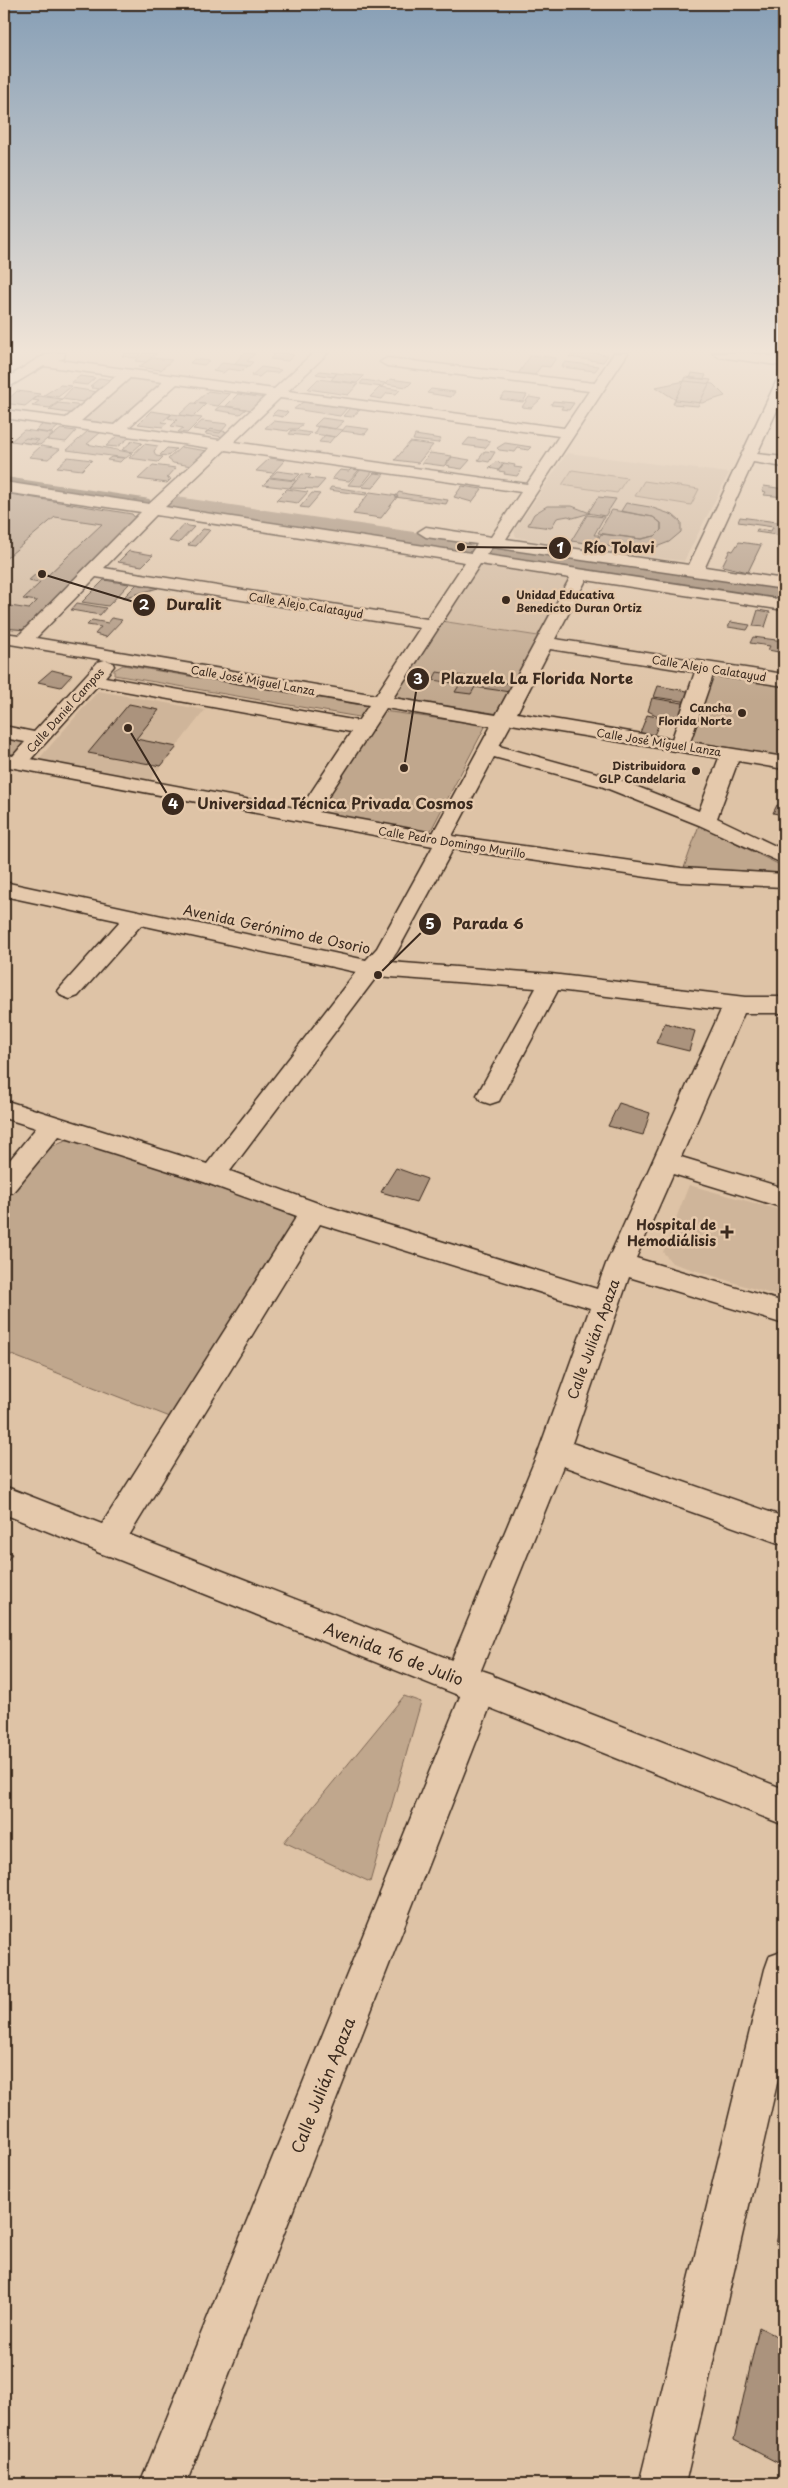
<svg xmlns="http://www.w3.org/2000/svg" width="788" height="2488" viewBox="0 0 788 2488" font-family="'Playpen Sans',sans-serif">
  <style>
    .built { fill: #cfb59a }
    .green { fill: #c0a78d; stroke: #7e6856 }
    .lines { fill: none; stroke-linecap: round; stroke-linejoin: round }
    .stream { stroke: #725e4c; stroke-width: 4.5 }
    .river { fill: #97806a; fill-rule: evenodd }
    .building { fill: #ab937d; stroke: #3b2a1e }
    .minor-casing { stroke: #3b2a1e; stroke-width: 3 }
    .major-casing { stroke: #3b2a1e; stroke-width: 3 }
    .minor { fill: #e5c9ac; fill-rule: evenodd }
    .major { fill: #e5c9ac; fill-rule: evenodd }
    .poi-dot { fill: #3b2a1e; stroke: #e5c9ac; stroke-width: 2 }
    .labels { text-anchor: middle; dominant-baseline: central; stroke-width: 5; stroke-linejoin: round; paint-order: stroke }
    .far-poi-label { font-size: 11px; font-weight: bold; fill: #3b2a1e; stroke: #e5c9ac; text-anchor: end }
    .far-street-label { font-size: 11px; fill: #3b2a1e; stroke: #e5c9ac }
    .street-label { font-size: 14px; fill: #3b2a1e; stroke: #e5c9ac }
    .poi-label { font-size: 14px; font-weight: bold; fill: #3b2a1e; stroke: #e5c9ac; text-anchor: end }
    .near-street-label { font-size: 16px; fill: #3b2a1e; stroke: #e5c9ac }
    .leader { fill: none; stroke: #3b2a1e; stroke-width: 2 }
    .callout-dot { fill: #3b2a1e; stroke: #e5c9ac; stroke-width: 2 }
    .mark-label { font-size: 15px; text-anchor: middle; font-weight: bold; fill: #fff }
    .callout-label { font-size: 15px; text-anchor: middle; font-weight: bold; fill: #3b2a1e; stroke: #e5c9ac; stroke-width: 5; stroke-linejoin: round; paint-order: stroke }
  </style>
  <rect width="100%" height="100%" fill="#dec3a6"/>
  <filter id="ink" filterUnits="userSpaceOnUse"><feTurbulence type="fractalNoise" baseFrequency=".02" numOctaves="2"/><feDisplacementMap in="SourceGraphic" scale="10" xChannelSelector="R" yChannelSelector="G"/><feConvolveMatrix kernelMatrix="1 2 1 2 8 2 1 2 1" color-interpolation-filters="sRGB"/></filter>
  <g filter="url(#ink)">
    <!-- built -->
    <path class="built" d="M 567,453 L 729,473 L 684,561 L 590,550 L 516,537 L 514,531 Z
      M 4,493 L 132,514 L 136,519 L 26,630 L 18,632 L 4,630 Z
      M 485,566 L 568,579 L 538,636 L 441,621 L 476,568 Z
      M 98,691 L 205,710 L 149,782 L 37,761 Z
      M 689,1185 L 784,1211 L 784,1298 L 672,1263 L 663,1252 Z"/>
    <!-- green -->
    <path class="green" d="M 131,378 L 165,382 L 116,425 L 80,420 Z
      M 572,470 L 627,478 L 617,493 L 562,485 Z
      M 644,481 L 699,489 L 691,505 L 635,496 Z
      M 441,621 L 538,636 L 499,714 L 392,697 Z
      M 123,665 L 367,706 L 370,710 L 367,715 L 359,717 L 114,675 L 114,670 Z
      M 714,674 L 784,685 L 784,758 L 689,741 Z
      M 383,711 L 486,725 L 430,832 L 317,812 Z
      M 4,735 L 22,739 L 25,743 L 17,753 L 4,755 Z
      M 699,825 L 784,867 L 784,873 L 684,868 Z
      M 72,1139 L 290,1212 L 295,1217 L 293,1226 L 170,1417 L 4,1352 L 4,1203 C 21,1182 45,1141 72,1139 Z
      M 404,1696 L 421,1702 L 370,1882 L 284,1842 Z"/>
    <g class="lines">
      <!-- stream -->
      <path class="stream" d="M 4,479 L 148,501"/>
      <!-- river -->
      <path class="river" d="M 170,496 L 461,539 L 470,541 L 474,547 L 470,553 L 461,555 L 161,509 L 157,504 L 161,499 Z
        M 496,544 L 784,587 L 784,603 L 487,558 L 483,552 L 487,546 Z"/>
    </g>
    <!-- building -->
    <path class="building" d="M 126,353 L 141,353 L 136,358 L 122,356 Z
      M 144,353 L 157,353 L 146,362 L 135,361 Z
      M 244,353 L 255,354 L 247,361 L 253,362 L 249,366 L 234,364 Z
      M 275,353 L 283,353 L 294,355 L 288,361 L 270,359 Z
      M 572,353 L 594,353 L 608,355 L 603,362 L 569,357 Z
      M 531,355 L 556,358 L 550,367 L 541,366 L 534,376 L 518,374 Z
      M 153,358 L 172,360 L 161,370 L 138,367 Z
      M 194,359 L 209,361 L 204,365 L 190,363 Z
      M 565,362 L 599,366 L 595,371 L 561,367 Z
      M 222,363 L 248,366 L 243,371 L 228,369 L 223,373 L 213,371 Z
      M 261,367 L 281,370 L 277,373 L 265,372 L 259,377 L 251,376 Z
      M 320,371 L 337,373 L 334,377 L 316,374 Z
      M 337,373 L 364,376 L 357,383 L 331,380 Z
      M 692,373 L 706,375 L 704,379 L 690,378 Z
      M 80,376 L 95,378 L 87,385 L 71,383 Z
      M 686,377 L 711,380 L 698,406 L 673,404 Z
      M 100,378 L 112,380 L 100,389 L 91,388 L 93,386 L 90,386 Z
      M 318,379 L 358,384 L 348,395 L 308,389 Z
      M 390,379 L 412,382 L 407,387 L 385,384 Z
      M 363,380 L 385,383 L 382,387 L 360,384 Z
      M 685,381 L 713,384 L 725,396 L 702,403 L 676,400 L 656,387 Z
      M 60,385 L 72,386 L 58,397 L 44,395 Z
      M 380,387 L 400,390 L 396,394 L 387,393 L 382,399 L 370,397 Z
      M 72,388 L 98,392 L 90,403 L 62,399 Z
      M 431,389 L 455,392 L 451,397 L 427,393 Z
      M 17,391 L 40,394 L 25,406 L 4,403 Z
      M 208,391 L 230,394 L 218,406 L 195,403 Z
      M 505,393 L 527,395 L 523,402 L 500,399 Z
      M 238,394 L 265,398 L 252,410 L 226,406 Z
      M 39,396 L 62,399 L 50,408 L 32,406 L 39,401 L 33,400 Z
      M 529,397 L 541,399 L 531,408 L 522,407 Z
      M 553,401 L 574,403 L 569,410 L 561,409 L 563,406 L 551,405 Z
      M 303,402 L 347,408 L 340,416 L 294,409 Z
      M 58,403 L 85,406 L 79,412 L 69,413 L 49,410 Z
      M 192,403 L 206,404 L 193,417 L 179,415 Z
      M 220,406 L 246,409 L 240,414 L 215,410 Z
      M 350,408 L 360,410 L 352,417 L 343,416 Z
      M 277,410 L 288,412 L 283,417 L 272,415 Z
      M 151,411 L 171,414 L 162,422 L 167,423 L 163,427 L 138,424 Z
      M 172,414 L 202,418 L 187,433 L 178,432 L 183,428 L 171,426 L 177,420 L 168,418 Z
      M 322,418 L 344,421 L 335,429 L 314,426 Z
      M 202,421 L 228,424 L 220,433 L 193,429 Z
      M 273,421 L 303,424 L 297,429 L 290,429 L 288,431 L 265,428 Z
      M 43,424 L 59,426 L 51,433 L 35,431 Z
      M 318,426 L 343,430 L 336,437 L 314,434 Z
      M 346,426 L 369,429 L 365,434 L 342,431 Z
      M 61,429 L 76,431 L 66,442 L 47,440 Z
      M 210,429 L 228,432 L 223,437 L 205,434 Z
      M 24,430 L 53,434 L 40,445 L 11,441 Z
      M 89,430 L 101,432 L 87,444 L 132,453 L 126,458 L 67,450 Z
      M 292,430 L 311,433 L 308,436 L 289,434 Z
      M 118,435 L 130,437 L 117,447 L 106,446 Z
      M 325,435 L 334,437 L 329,443 L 319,442 Z
      M 415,435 L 441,439 L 438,443 L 413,440 Z
      M 26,438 L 39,440 L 34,444 L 20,442 Z
      M 469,438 L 491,441 L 485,448 L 463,445 Z
      M 132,441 L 142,443 L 132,452 L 122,450 Z
      M 410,442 L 433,445 L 418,463 L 395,460 Z
      M 505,443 L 531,447 L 528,450 L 518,448 L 515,452 L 499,450 L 497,448 Z
      M 144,444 L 158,446 L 154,451 L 156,456 L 163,457 L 158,462 L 129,458 Z
      M 41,446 L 60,449 L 48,459 L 29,457 Z
      M 181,447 L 208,451 L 192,466 L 173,463 L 168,459 Z
      M 167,448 L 176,449 L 168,456 L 160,455 Z
      M 485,451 L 495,452 L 489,462 L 478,460 Z
      M 430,453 L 452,456 L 444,466 L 422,463 Z
      M 68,457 L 92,460 L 82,470 L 57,467 Z
      M 111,457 L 124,458 L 120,462 L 107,460 Z
      M 452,457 L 470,460 L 462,469 L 449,467 L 450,466 L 446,465 Z
      M 270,458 L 285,460 L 273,473 L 256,471 Z
      M 495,462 L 504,463 L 499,470 L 489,468 Z
      M 504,463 L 515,465 L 514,467 L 522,468 L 517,476 L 504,474 L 505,472 L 498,471 Z
      M 153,465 L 176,468 L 167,478 L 171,479 L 167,483 L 138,479 Z
      M 352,468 L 360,469 L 349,481 L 332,479 L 340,470 L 349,471 Z
      M 361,469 L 373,471 L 361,486 L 348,485 Z
      M 277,471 L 300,474 L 294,480 L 270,477 Z
      M 374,473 L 384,474 L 373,488 L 362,487 Z
      M 302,474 L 311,475 L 308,478 L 325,480 L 317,489 L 290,488 Z
      M 270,478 L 296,481 L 289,488 L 263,485 Z
      M 462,486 L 482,489 L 472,502 L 454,497 Z
      M 764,486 L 784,489 L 784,497 L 764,495 L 766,492 L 762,491 Z
      M 331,487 L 368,492 L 366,495 L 329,490 Z
      M 287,489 L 308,492 L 298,503 L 276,500 Z
      M 370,492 L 398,496 L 381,518 L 353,514 Z
      M 399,492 L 407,494 L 448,500 L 446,504 L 395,497 Z
      M 4,493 L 132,514 L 136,519 L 26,630 L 4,628 L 4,605 L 29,609 L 37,601 L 23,599 L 40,583 L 28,581 L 37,573 L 48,575 L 102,524 L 55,517 L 4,560 Z
      M 312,493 L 320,494 L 308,508 L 300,507 Z
      M 598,497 L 616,499 L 605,516 L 588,513 Z
      M 626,503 L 650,507 L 673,515 L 681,522 L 681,532 L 669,542 L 656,547 L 619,548 L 595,544 L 601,534 L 641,539 L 655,536 L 661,530 L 661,523 L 653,517 L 621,511 Z
      M 547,506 L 572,506 L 590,513 L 573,518 L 568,516 L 557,518 L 551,528 L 528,525 L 534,514 Z
      M 612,510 L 653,517 L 661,523 L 661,530 L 655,536 L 641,539 L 598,533 Z
      M 587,515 L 604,517 L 594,535 L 599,535 L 594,544 L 571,541 Z
      M 740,517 L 784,523 L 784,536 L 756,532 L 757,529 L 771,531 L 773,527 L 738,522 Z
      M 183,525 L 194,527 L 179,543 L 169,541 Z
      M 203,529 L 210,530 L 196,546 L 188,545 Z
      M 739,542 L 761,545 L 748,572 L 722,566 L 730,550 L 733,551 Z
      M 129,551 L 153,555 L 142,566 L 118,562 Z
      M 104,580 L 129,584 L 108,606 L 82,602 Z
      M 137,584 L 158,588 L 123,598 Z
      M 77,603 L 106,608 L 100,615 L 71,610 Z
      M 758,610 L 770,612 L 765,627 L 753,626 Z
      M 112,618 L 122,620 L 106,637 L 95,634 L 101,627 L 87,625 L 92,620 L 108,623 Z
      M 731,622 L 750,625 L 747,630 L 728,627 Z
      M 753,637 L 784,641 L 784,653 L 768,650 L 770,646 L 750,643 Z
      M 52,670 L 72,675 L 61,687 L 38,682 Z
      M 437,672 L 514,684 L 510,692 L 475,687 L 471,694 L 455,692 L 460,684 L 433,680 Z
      M 658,686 L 693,692 L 689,702 L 654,697 Z
      M 652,698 L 689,704 L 684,722 L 664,719 L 648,711 Z
      M 129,704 L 159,710 L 136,739 L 177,747 L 161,766 L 88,753 Z
      M 647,715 L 662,718 L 654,735 L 640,733 Z
      M 777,805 L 784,806 L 784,834 L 777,833 L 783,815 L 773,813 Z
      M 665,1023 L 695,1031 L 689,1051 L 656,1043 Z
      M 619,1103 L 650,1113 L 643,1135 L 608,1126 Z
      M 396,1168 L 427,1179 L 416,1202 L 381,1192 Z
      M 4,1550 L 12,1554 L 4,1565 Z
      M 784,2209 L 784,2247 L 776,2244 Z
      M 759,2327 L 784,2340 L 784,2466 L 734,2440 Z"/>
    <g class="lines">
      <defs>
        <path id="minor" d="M 51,353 L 65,353 L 64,358 L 58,360 L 274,389 L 313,353 L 328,353 L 288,391 L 564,428 L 589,391 L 387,366 L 380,362 L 387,358 L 594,383 L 614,353 L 628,353 L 506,539 L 689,565 L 777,380 L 784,376 L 784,395 L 757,454 L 784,457 L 784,467 L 753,462 L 705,567 L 784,579 L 784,589 L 492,547 L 486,555 L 784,600 L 784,610 L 586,580 L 555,639 L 784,674 L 784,686 L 713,675 L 690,742 L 784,757 L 784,769 L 738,761 L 717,818 L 784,850 L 784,864 L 699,825 L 601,786 L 494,757 L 452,836 L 681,868 L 784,874 L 784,887 L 681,882 L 453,849 L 397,952 L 390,962 L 551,974 L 745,997 L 784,997 L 784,1013 L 744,1013 L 681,1157 L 784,1188 L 784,1208 L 673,1174 L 636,1258 L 784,1302 L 784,1324 L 629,1277 L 572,1443 L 784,1517 L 784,1545 L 563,1466 L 481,1670 L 493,1674 L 498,1686 L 186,2484 L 140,2484 L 461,1694 L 449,1689 L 444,1678 L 539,1450 L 590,1308 L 320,1224 L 119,1552 L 108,1556 L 97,1552 L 92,1542 L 97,1532 L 297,1216 L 204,1182 L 59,1136 L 13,1192 L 4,1195 L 4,1167 L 36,1128 L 4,1118 L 4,1100 L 207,1164 L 356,972 L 141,925 L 78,996 L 70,999 L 62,996 L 58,991 L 62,986 L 120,921 L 4,896 L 4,882 L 366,960 L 377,948 L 433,846 L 4,766 L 4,754 L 13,756 L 25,742 L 4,738 L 4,726 L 34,732 L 98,662 L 105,660 L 4,643 L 4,633 L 19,635 L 141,512 L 4,492 L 4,482 L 149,504 L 210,448 L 4,418 L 4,410 L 66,418 L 116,376 L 44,366 L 4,390 L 4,380 L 37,359 ZM 130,378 L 163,382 L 114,425 L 81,421 ZM 177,384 L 266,396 L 219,440 L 129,427 ZM 280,398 L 559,436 L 527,484 L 234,442 ZM 225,450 L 521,492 L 491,537 L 426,527 L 418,532 L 426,537 L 477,544 L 471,553 L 165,507 ZM 156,515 L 465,562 L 427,619 L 104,568 ZM 480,564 L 570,578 L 496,715 L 393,698 ZM 96,577 L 420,628 L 376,695 L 36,638 ZM 550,649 L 695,672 L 672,739 L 517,713 ZM 105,660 L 369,705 L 358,721 L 105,677 L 114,666 L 112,662 ZM 97,686 L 351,732 L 300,809 L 31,759 ZM 386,708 L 491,726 L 433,833 L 318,812 ZM 511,724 L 719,758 L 699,811 L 615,778 L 499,746 ZM 377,976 L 536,988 L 477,1095 L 481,1101 L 490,1104 L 499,1101 L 558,990 L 721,1010 L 606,1264 L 597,1289 L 323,1205 L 230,1171 Z
          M 784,1950 L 784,2053 L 685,2484 L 639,2484 L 765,1969 L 770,1955 Z"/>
        <path id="major" d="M 712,353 L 751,353 L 784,358 L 784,366 L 719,357 Z
          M 4,1486 L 784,1789 L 784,1825 L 4,1514 Z"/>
      </defs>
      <!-- minor casing -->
      <use href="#minor" class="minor-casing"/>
      <!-- major casing -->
      <use href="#major" class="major-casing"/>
      <!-- minor -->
      <use href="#minor" class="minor"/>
      <!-- major -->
      <use href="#major" class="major"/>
    </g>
  </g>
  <!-- sky -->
  <linearGradient id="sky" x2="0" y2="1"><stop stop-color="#879fb6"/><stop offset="0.5" stop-color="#f0e4d7"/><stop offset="1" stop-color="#f0e4d7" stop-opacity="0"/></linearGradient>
  <rect width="788" height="702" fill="url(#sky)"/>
  <!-- markers -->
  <g class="poi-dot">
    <circle cx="506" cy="600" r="5"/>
    <circle cx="742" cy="713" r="5"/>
    <circle cx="696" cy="771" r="5"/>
    <path d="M724.5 1224.5h5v5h5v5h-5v5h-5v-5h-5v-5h5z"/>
  </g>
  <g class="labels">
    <!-- far-poi labels -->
    <g class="far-poi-label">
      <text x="516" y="594" text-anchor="start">Unidad Educativa<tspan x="516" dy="13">Benedicto Duran Ortiz</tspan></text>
      <text x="732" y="707">Cancha<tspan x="732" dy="13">Florida Norte</tspan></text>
      <text x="686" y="765">Distribuidora<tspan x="686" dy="13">GLP Candelaria</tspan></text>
    </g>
    <!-- far-street labels -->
    <g class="far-street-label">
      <text transform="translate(306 605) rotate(9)">Calle Alejo Calatayud</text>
      <text transform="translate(709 668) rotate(9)">Calle Alejo Calatayud</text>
      <text transform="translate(253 680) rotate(10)">Calle José Miguel Lanza</text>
      <text transform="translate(65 710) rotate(-48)">Calle Daniel Campos</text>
      <text transform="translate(659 742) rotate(9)">Calle José Miguel Lanza</text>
      <text transform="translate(452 842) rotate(9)">Calle Pedro Domingo Murillo</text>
    </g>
    <!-- street labels -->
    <g class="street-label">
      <text transform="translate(277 929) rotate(12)">Avenida Gerónimo de Osorio</text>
      <text transform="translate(593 1339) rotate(-70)">Calle Julián Apaza</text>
    </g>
    <!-- poi labels -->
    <g class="poi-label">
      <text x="716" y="1224">Hospital de<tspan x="716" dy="16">Hemodiálisis</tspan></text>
    </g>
    <!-- near-street labels -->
    <g class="near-street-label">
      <text transform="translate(394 1653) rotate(21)">Avenida 16 de Julio</text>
      <text transform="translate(322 2085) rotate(-68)">Calle Julián Apaza</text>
    </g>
  </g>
  <!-- callouts -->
  <path class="leader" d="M461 547L560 548M42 574L144 605M404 768L418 679M128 728L173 804M378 975L430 924"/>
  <g class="callout-dot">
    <circle cx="461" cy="547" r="5"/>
    <circle cx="42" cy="574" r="5"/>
    <circle cx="404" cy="768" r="5"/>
    <circle cx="128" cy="728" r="5"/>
    <circle cx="378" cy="975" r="5"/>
    <circle cx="560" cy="548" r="12"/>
    <circle cx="144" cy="605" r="12"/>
    <circle cx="418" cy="679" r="12"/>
    <circle cx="173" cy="804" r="12"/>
    <circle cx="430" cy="924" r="12"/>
  </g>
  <g class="mark-label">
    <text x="560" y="553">1</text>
    <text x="144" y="610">2</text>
    <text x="418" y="684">3</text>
    <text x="173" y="809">4</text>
    <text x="430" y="929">5</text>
  </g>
  <g class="callout-label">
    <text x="619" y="553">Río Tolavi</text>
    <text x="194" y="610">Duralit</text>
    <text x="537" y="684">Plazuela La Florida Norte</text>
    <text x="335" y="809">Universidad Técnica Privada Cosmos</text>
    <text x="488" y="929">Parada 6</text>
  </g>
  <!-- margin -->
  <rect width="788" height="2488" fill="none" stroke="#e5c9ac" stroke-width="20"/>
  <rect x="10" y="10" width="768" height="2468" fill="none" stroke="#3b2a1e" stroke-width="2" filter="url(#ink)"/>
</svg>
